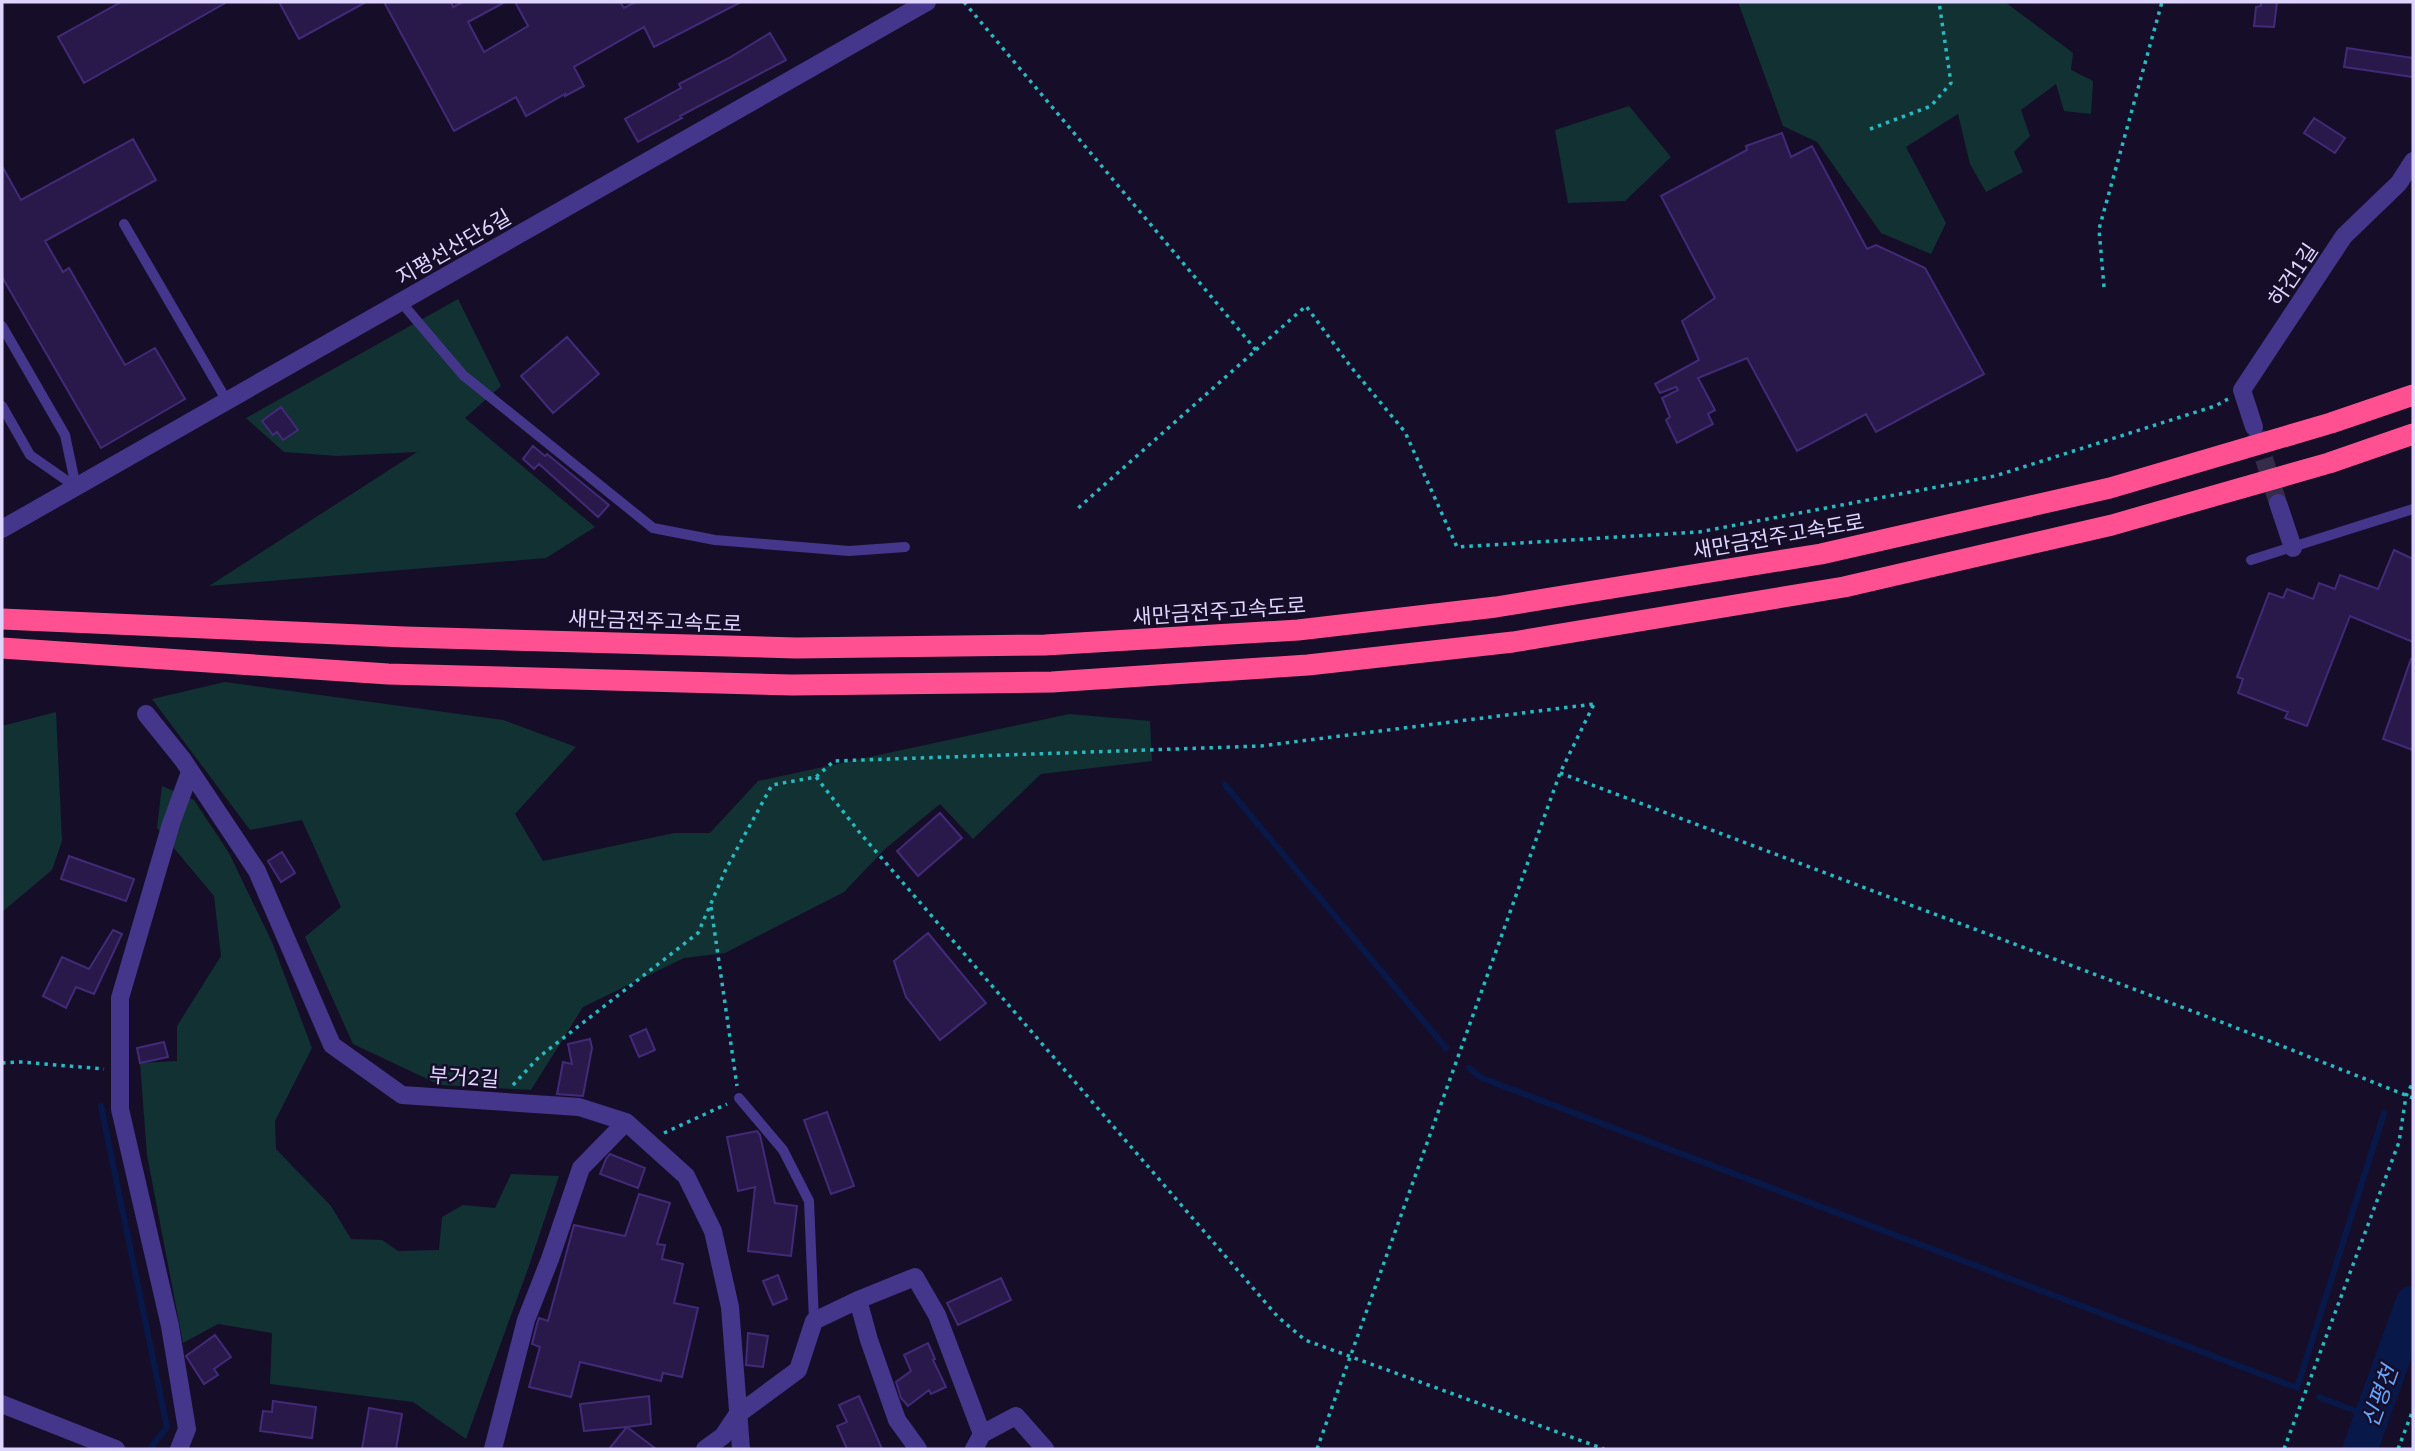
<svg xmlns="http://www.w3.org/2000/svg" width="2415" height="1451" viewBox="0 0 2415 1451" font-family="Lato,'Noto Sans KR',sans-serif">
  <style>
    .green { fill: #113133 }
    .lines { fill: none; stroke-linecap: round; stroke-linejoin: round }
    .stream { stroke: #071849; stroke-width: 6 }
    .river { stroke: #071849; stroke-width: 35 }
    .building { fill: #29194b; stroke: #422a79; stroke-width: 2 }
    .minor-tunnel { stroke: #342c49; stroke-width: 18; stroke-dasharray: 18 9; stroke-linecap: butt }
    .path { stroke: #28bac1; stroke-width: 3.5; stroke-dasharray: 3.5 5; stroke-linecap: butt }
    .service { stroke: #43368b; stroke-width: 10 }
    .minor { stroke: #43368b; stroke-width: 18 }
    .motorway { stroke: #ff5191; stroke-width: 21 }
    .labels { text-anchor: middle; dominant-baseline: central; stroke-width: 5; stroke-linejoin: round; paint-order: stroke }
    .street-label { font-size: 21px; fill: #dfd6ff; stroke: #160e29 }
    .water-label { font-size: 23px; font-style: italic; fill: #64a6ff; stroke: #160e29 }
  </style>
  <rect width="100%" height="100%" fill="#160e29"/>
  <!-- green -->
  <path class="green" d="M 1738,2 L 2005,2 L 2073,53 L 2071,70 L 2093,81 L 2091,114 L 2064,111 L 2056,84 L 2021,110 L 2030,136 L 2014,152 L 2023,172 L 1986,192 L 1970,164 L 1958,114 L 1906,147 L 1946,223 L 1931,254 L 1881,233 L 1817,142 L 1783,126 Z
    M 1629,106 L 1671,157 L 1625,201 L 1568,203 L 1555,130 Z
    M 458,299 L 501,386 L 465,418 L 595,527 L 546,558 L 209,586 L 417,452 L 338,456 L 284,452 L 246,418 Z
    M 225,682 L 503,720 L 576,747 L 515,814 L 543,861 L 674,833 L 710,833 L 758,781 L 1069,714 L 1150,721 L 1152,761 L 1041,774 L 973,839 L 940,804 L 885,849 L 844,892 L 725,953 L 684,958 L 583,1007 L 531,1090 L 440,1085 L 353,1044 L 305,937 L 341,907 L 302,820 L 250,830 L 152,699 Z
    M 56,712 L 62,841 L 52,870 L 2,912 L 2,726 Z
    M 162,786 L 194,800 L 229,853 L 272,942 L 312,1048 L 275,1121 L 276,1149 L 331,1206 L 351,1239 L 382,1240 L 398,1251 L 439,1250 L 442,1217 L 463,1205 L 495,1208 L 511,1174 L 559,1176 L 530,1263 L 466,1439 L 413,1402 L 270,1384 L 272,1333 L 218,1324 L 183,1343 L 147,1155 L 140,1063 L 177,1061 L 177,1026 L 221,956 L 214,896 L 157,828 Z"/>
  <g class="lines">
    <!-- stream -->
    <path class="stream" d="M 1225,785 L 1446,1048
      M 1469,1068 L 1482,1078 L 2292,1386
      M 101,1106 L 167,1427 L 150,1449
      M 2297,1388 L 2384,1113
      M 2319,1397 L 2372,1417"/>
    <!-- river -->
    <path class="river" d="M 2360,1449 L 2413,1303"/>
  </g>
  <!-- building -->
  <path class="building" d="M 121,2 L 227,2 L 84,83 L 58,37 Z
    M 279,2 L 366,2 L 299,39 Z
    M 384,2 L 451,2 L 453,7 L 463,2 L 505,2 L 468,22 L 484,52 L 528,26 L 515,2 L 620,2 L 624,8 L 636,2 L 741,2 L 654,47 L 644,27 L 574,67 L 584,86 L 565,96 L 565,94 L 526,116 L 516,97 L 454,131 Z
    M 2261,2 L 2277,2 L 2274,27 L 2254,26 L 2256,7 L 2261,6 Z
    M 770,33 L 786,60 L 680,116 L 682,118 L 638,142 L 625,119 L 681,88 L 679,84 L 729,58 Z
    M 2347,48 L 2413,58 L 2413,77 L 2344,67 Z
    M 2314,118 L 2345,138 L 2335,153 L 2304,133 Z
    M 1782,133 L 1791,157 L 1812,146 L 1867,249 L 1876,245 L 1925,268 L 1984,374 L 1876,432 L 1866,414 L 1797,451 L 1747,358 L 1698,378 L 1715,410 L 1708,414 L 1713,424 L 1677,443 L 1666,420 L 1670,417 L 1662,398 L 1678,390 L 1676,387 L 1660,393 L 1655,384 L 1699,360 L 1682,321 L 1715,298 L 1661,196 L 1747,150 L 1746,146 Z
    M 133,139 L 156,180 L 45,241 L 63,272 L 69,268 L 125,365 L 155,348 L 185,399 L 101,448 L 2,277 L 2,166 L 21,200 Z
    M 567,337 L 599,374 L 553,413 L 521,376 Z
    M 281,407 L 298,430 L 283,440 L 277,432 L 273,435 L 262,421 Z
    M 533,446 L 545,456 L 547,454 L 609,505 L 598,517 L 539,464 L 534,469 L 523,459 Z
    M 2394,550 L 2413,559 L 2413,642 L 2350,616 L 2307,726 L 2285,718 L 2288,712 L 2238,693 L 2243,679 L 2237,677 L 2269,593 L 2283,598 L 2287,589 L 2313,599 L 2319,583 L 2335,589 L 2340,575 L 2378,589 Z
    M 2411,659 L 2413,660 L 2413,750 L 2383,739 Z
    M 940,813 L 962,838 L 918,876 L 897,851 Z
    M 282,852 L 295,873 L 281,882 L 268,861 Z
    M 69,856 L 134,879 L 126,901 L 61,879 Z
    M 113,930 L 122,934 L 94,994 L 76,987 L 66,1008 L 43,996 L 62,957 L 89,969 Z
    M 928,933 L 986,1003 L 940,1040 L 906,997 L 894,961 Z
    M 646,1029 L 655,1050 L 639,1057 L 630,1036 Z
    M 590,1039 L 592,1048 L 583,1096 L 557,1094 L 563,1062 L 572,1064 L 568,1044 Z
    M 164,1042 L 168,1057 L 140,1063 L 137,1048 Z
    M 827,1112 L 854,1186 L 831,1194 L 804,1120 Z
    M 757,1131 L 760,1135 L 775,1203 L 797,1206 L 791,1256 L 748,1251 L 755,1187 L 738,1191 L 727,1137 Z
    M 610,1154 L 645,1168 L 638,1188 L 600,1174 L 606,1159 Z
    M 639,1194 L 670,1203 L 657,1244 L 665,1245 L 662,1259 L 683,1264 L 674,1303 L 698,1308 L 682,1377 L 663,1373 L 661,1381 L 580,1362 L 571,1397 L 529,1387 L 540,1347 L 532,1344 L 537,1324 L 539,1318 L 548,1321 L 574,1225 L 625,1236 Z
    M 778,1275 L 787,1299 L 773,1305 L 763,1281 Z
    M 1001,1278 L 1011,1300 L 958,1325 L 947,1303 Z
    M 748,1333 L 768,1336 L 763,1367 L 746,1365 Z
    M 215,1335 L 231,1357 L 214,1369 L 218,1375 L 204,1384 L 186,1356 Z
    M 928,1343 L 935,1359 L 933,1360 L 946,1387 L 931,1394 L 929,1390 L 908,1406 L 901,1398 L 896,1382 L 911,1371 L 904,1355 Z
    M 649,1396 L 651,1424 L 627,1427 L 656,1449 L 609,1449 L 627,1427 L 584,1431 L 580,1404 Z
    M 859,1396 L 882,1449 L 847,1449 L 837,1426 L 847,1422 L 839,1405 Z
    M 273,1401 L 316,1407 L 312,1438 L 260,1431 L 263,1411 L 272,1412 Z
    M 369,1408 L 402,1414 L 396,1449 L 362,1449 Z"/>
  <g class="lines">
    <!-- minor-tunnel -->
    <path class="minor-tunnel" d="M 2256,433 L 2278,503"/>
    <!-- path -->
    <path class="path" d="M 964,2 L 1256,350 L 1076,510
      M 1870,129 L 1931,106 L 1951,83 L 1939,2
      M 2104,287 L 2099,229 L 2162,2
      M 1256,350 L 1306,306 L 1351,367 L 1405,432 L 1457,547 L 1699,532 L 1995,476 L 2215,406 L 2228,399
      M 1560,773 L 2224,1023 L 2413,1098
      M 816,777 L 860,833 L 1278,1317 L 1305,1340 L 1604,1449
      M 711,907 L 737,1086
      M 2,1063 L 21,1062 L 104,1069
      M 513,1085 L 539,1057 L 698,933 L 726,869 L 772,785 L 816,777 L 834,761 L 1261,746 L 1594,704
      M 664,1133 L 727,1104
      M 1317,1449 L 1560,773 L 1594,704
      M 2284,1449 L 2399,1142 L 2406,1096 L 2413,1082
      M 2398,1449 L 2413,1410"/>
    <!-- service -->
    <path class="service" d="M 124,224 L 227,401
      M 401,302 L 463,375 L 653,528 L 715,540 L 849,551 L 905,547
      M 2,326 L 65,435 L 76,487
      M 2,406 L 30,455 L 76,487
      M 2251,560 L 2413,509
      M 739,1098 L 783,1150 L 809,1201 L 814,1321"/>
    <!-- minor -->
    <path class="minor" d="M 2254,427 L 2242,390 L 2344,236 L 2399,183 L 2413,161
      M 2278,503 L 2293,548
      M 2,529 L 927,2
      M 146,714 L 183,760 L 257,871 L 332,1045 L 402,1095 L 579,1107 L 626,1122 L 686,1176 L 713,1231 L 730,1307 L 741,1449
      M 858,1300 L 869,1340 L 897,1420 L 918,1449
      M 2,1404 L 116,1449
      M 179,1449 L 187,1429 L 170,1326 L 120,1109 L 120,998 L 171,824 L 190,772
      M 493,1449 L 526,1320 L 550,1259 L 581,1168 L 626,1122
      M 705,1449 L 723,1436 L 737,1415 L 798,1370 L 814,1321 L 858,1300 L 915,1277 L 937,1315 L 982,1434
      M 974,1449 L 982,1434 L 1016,1416 L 1045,1449"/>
    <!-- motorway -->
    <path class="motorway" d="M 2,619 L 405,637 L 796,648 L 1045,645 L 1298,630 L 1496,607 L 1821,554 L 2110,488 L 2331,423 L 2413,395
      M 2,648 L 388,674 L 792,685 L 1052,682 L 1308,665 L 1513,642 L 1844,587 L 2112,525 L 2329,463 L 2413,434"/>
  </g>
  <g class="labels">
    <!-- street labels -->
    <g class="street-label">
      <text transform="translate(453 246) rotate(-30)">지평선산단6길</text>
      <text transform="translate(2292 274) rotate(-56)">하건1길</text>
      <text transform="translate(1778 535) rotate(-10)">새만금전주고속도로</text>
      <text transform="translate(1219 610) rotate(-4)">새만금전주고속도로</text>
      <text transform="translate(655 620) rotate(2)">새만금전주고속도로</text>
      <text transform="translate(464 1076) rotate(4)">부거2길</text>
    </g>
    <!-- water labels -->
    <g class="water-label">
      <text transform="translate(2379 1396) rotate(-70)">신평천</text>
    </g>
  </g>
  <!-- border -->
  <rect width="2415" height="1451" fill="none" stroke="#dfd6ff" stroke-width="7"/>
</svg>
